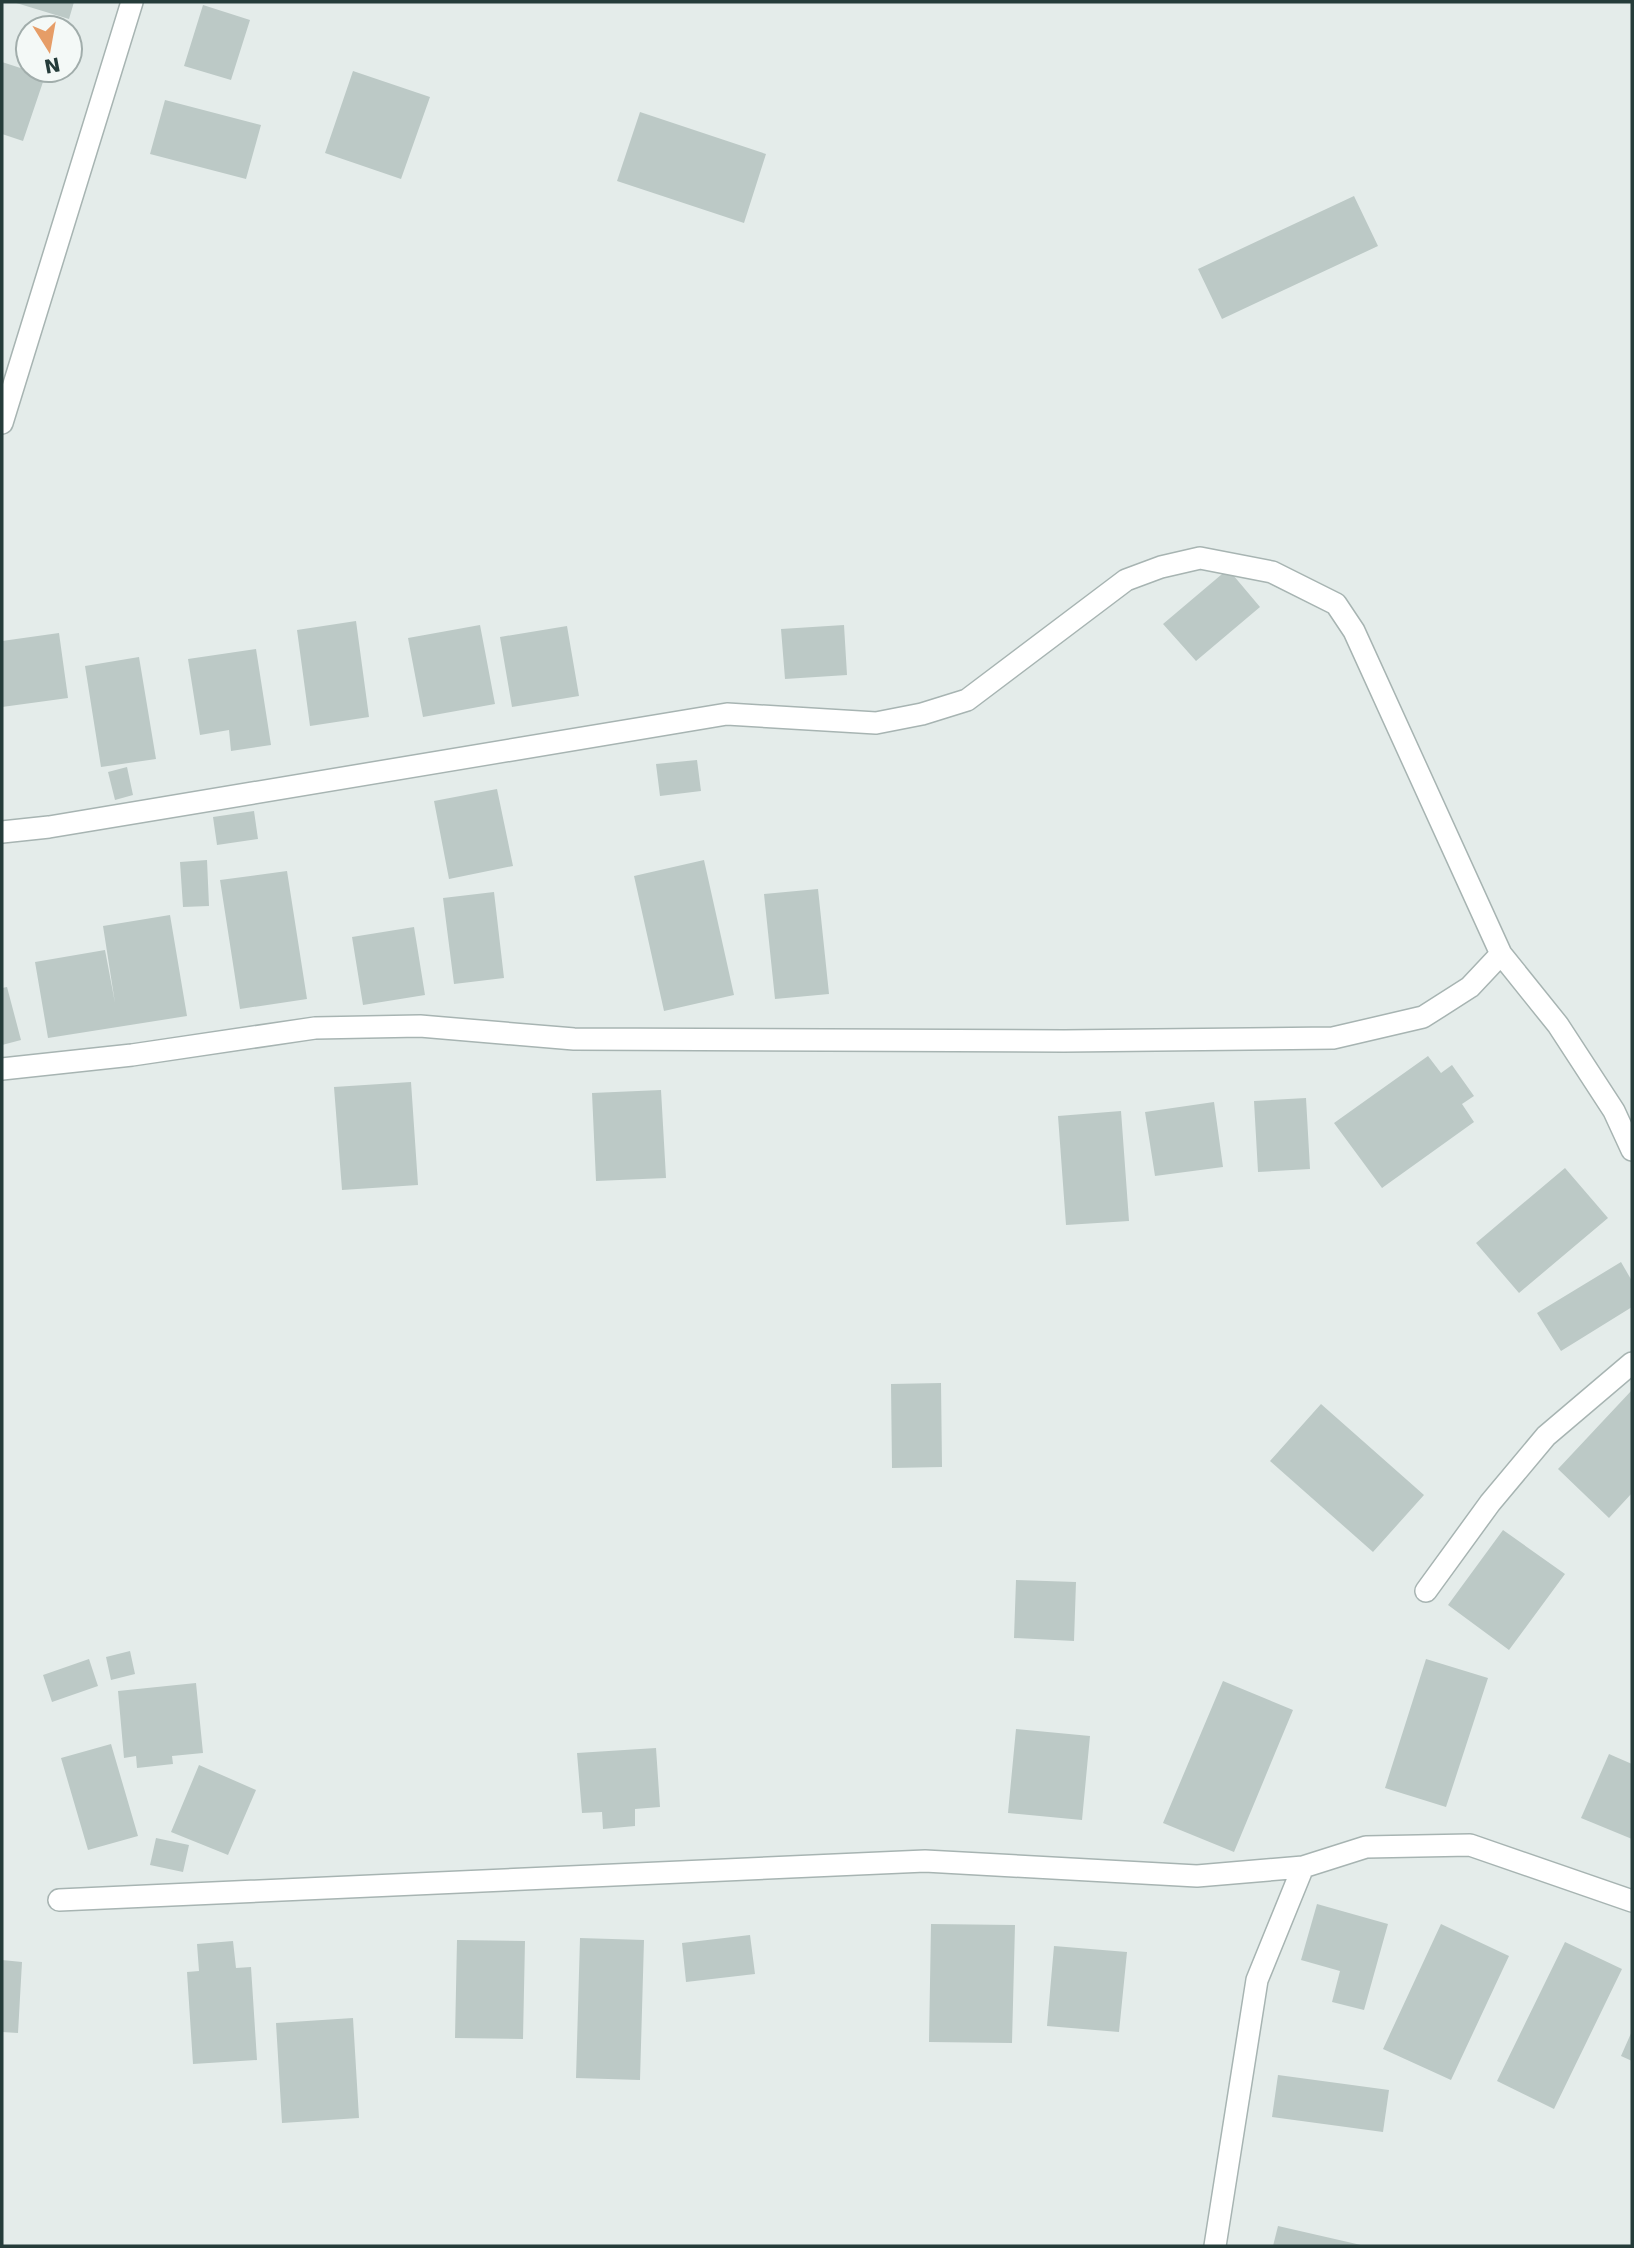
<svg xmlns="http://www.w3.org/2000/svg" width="1634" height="2248" viewBox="0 0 1634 2248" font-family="'DejaVu Sans',sans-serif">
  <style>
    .building { fill: #bcc9c6 }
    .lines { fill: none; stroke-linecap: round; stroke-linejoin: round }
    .minor-casing { stroke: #a7b4b2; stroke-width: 24 }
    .minor { stroke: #fff; stroke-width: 21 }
  </style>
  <rect width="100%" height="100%" fill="#e4ecea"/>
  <!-- building -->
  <path class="building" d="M 13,2 L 74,2 L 69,19 Z
    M 203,5 L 250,20 L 231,80 L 184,66 Z
    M 2,62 L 45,76 L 23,141 L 2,134 Z
    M 353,71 L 430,97 L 401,179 L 325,153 Z
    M 165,100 L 261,125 L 246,179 L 150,154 Z
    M 640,112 L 766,154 L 744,223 L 617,181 Z
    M 1354,196 L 1378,246 L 1222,319 L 1198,269 Z
    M 1228,569 L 1260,607 L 1196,661 L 1163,624 Z
    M 356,621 L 369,717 L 310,726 L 297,630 Z
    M 480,625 L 495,704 L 423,717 L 408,638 Z
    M 844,625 L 847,675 L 785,679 L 781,629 Z
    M 567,626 L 579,696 L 512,707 L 500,637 Z
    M 59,633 L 68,698 L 2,707 L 2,641 Z
    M 256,649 L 271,745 L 231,751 L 229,730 L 200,735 L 188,659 Z
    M 139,657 L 156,759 L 101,767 L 85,666 Z
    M 697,760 L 701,791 L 660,796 L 656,764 Z
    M 127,767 L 133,795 L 115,800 L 108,772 Z
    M 497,789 L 513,866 L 449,879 L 434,801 Z
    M 254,811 L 258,839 L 217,845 L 213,817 Z
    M 207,860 L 209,906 L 183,907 L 180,862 Z
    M 704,860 L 734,995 L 664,1011 L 634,876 Z
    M 287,871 L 307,999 L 240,1009 L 220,880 Z
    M 818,889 L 829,994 L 775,999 L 764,894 Z
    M 494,892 L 504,978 L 454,984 L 443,898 Z
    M 170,915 L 187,1016 L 48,1038 L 35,962 L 105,950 L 115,1003 L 103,926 Z
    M 414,927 L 425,995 L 363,1005 L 352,937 Z
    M 7,987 L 21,1040 L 2,1045 L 2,988 Z
    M 1428,1056 L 1441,1073 L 1452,1065 L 1474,1096 L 1462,1104 L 1474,1122 L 1382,1188 L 1334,1123 Z
    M 411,1082 L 418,1185 L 342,1190 L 334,1087 Z
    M 661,1090 L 666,1178 L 596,1181 L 592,1093 Z
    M 1306,1098 L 1310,1169 L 1258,1172 L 1254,1101 Z
    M 1214,1102 L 1223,1167 L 1155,1176 L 1145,1112 Z
    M 1121,1111 L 1129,1221 L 1066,1225 L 1058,1116 Z
    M 1565,1168 L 1608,1218 L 1519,1293 L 1476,1243 Z
    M 1621,1262 L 1632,1281 L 1632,1307 L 1561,1351 L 1537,1313 Z
    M 941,1383 L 942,1467 L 892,1468 L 891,1384 Z
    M 1632,1390 L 1632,1493 L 1609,1518 L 1558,1469 Z
    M 1321,1404 L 1424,1495 L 1373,1552 L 1270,1461 Z
    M 1503,1530 L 1565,1574 L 1509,1650 L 1448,1605 Z
    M 1016,1580 L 1076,1582 L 1074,1641 L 1014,1638 Z
    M 130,1651 L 135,1674 L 111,1680 L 106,1657 Z
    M 89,1659 L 98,1686 L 52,1702 L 43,1675 Z
    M 1426,1659 L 1488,1678 L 1446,1807 L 1385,1788 Z
    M 1223,1681 L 1293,1710 L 1234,1852 L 1163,1823 Z
    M 196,1683 L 203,1753 L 172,1756 L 173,1764 L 137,1768 L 136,1756 L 124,1758 L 118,1691 Z
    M 1016,1729 L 1090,1736 L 1082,1820 L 1008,1813 Z
    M 111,1744 L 138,1836 L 88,1850 L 61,1758 Z
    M 656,1748 L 660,1807 L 635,1809 L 635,1826 L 603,1829 L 602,1812 L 582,1813 L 577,1753 Z
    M 1609,1754 L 1632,1764 L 1632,1839 L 1581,1818 Z
    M 199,1765 L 256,1790 L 228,1855 L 171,1832 Z
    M 156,1838 L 189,1845 L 183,1872 L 150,1865 Z
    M 1317,1904 L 1388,1924 L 1364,2010 L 1332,2002 L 1340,1971 L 1301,1960 Z
    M 931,1924 L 1015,1925 L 1012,2043 L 929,2042 Z
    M 1441,1924 L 1509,1956 L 1451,2080 L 1383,2049 Z
    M 750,1935 L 755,1974 L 686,1982 L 682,1943 Z
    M 580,1938 L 644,1940 L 640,2080 L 576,2078 Z
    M 457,1940 L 525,1941 L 523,2039 L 455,2038 Z
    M 233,1941 L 236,1968 L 251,1967 L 257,2060 L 193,2064 L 187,1972 L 199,1971 L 197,1944 Z
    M 1565,1942 L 1622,1969 L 1554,2109 L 1497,2081 Z
    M 1054,1946 L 1127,1952 L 1119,2032 L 1047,2026 Z
    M 2,1960 L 22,1962 L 18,2033 L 2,2032 Z
    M 353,2018 L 359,2118 L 282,2123 L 276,2023 Z
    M 1632,2031 L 1632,2061 L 1621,2056 Z
    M 1278,2075 L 1389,2090 L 1383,2132 L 1272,2117 Z
    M 1278,2226 L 1361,2245 L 1361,2246 L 1273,2246 Z"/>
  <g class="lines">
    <defs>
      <path id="minor" d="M 2,423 L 132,2
        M 2,832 L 49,827 L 727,714 L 876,723 L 922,714 L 967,700 L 1126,580 L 1161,567 L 1200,558 L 1272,572 L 1336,604 L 1354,631 L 1501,954 L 1558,1025 L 1614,1111 L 1632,1150
        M 2,1069 L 132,1055 L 315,1028 L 420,1026 L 574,1039 L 1064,1041 L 1333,1038 L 1423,1017 L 1470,987 L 1501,954
        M 1426,1591 L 1490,1503 L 1546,1436 L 1632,1363
        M 59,1900 L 925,1861 L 1197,1876 L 1303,1867 L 1366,1847 L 1470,1845 L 1632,1901
        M 1215,2246 L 1257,1980 L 1303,1867"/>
    </defs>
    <!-- minor casing -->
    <use href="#minor" class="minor-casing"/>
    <!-- minor -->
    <use href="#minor" class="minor"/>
  </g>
  <!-- border -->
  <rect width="1634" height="2248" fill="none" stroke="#253c3a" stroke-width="7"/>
  <!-- north arrow -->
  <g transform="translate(49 49) rotate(169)"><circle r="33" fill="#f4f9f7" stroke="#a1adab" stroke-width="2"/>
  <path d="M0-5L12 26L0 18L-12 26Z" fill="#e69d67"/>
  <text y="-10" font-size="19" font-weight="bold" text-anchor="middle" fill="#253c3a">N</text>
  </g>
</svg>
